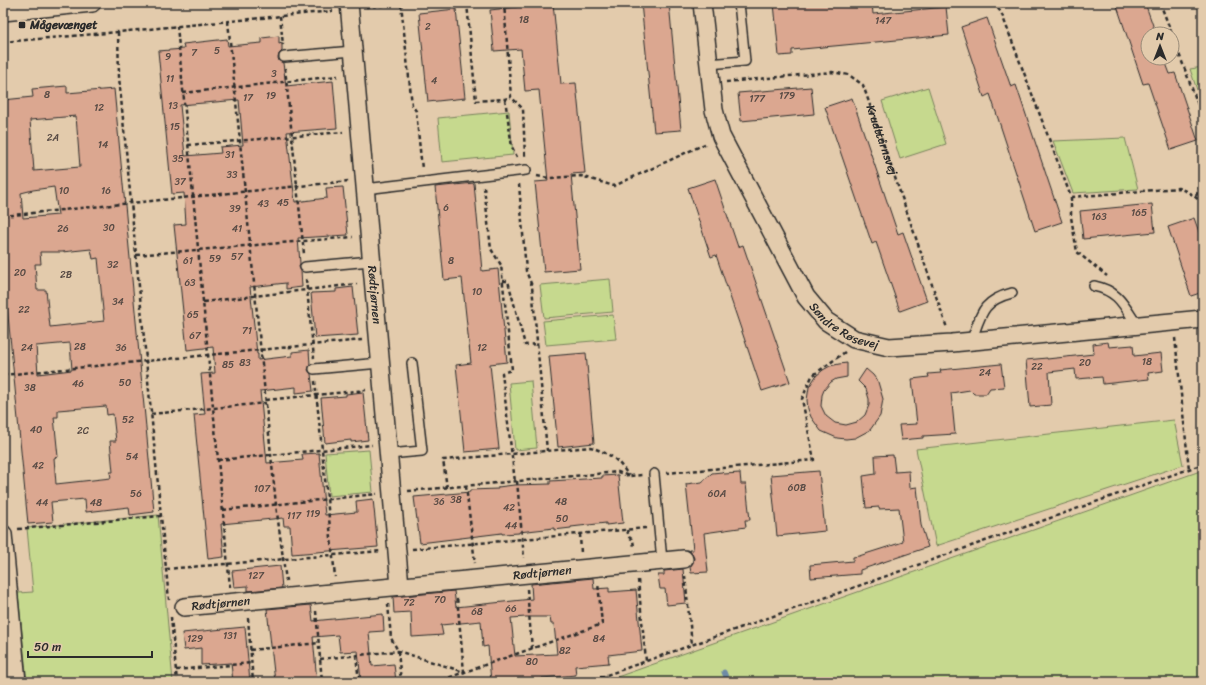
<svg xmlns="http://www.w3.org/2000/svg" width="1206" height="685" viewBox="0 0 1206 685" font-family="Sriracha,sans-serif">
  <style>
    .green { fill: #c6d98e; stroke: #78825c }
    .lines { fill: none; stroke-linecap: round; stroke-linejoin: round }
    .stream { stroke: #6e8ba5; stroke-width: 5 }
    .building { fill: #dba790; stroke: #2b2b2b; fill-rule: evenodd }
    .service-casing { stroke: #2b2b2b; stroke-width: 12 }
    .minor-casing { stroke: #2b2b2b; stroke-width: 20 }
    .path { stroke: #2b2b2b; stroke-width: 2.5; stroke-dasharray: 4 3; stroke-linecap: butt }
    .service { stroke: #e3cbac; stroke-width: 9 }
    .minor { stroke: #e3cbac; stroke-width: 17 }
    .poi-dot { fill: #2b2b2b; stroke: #e3cbac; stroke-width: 1.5 }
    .labels { text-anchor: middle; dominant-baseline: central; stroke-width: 3; stroke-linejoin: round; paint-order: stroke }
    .number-label { font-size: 10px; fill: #574a44 }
    .poi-label { font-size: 12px; font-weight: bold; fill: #2b2b2b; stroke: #e3cbac; text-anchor: start }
    .street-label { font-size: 12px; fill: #2b2b2b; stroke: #e3cbac }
  </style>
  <rect width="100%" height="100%" fill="#e3cbac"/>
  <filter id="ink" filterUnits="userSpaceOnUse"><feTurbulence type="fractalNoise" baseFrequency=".025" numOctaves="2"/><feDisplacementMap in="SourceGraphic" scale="8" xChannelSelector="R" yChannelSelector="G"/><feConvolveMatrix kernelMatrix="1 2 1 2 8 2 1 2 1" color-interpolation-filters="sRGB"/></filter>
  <g filter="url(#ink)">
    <!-- green -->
    <path class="green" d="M 1203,67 L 1203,108 L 1190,69 Z
      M 928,87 L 946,144 L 900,159 L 882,101 Z
      M 509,111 L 513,155 L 442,162 L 438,118 Z
      M 1125,138 L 1138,189 L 1073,193 L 1053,141 Z
      M 610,279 L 613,312 L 544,318 L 540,285 Z
      M 613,315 L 616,339 L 546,345 L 543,321 Z
      M 531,381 L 537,448 L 515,450 L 509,383 Z
      M 1174,420 L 1183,465 L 936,546 L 916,449 Z
      M 369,450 L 373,492 L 329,496 L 325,453 Z
      M 1203,470 L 1203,682 L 603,682 Z
      M 158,515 L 173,682 L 27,682 L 18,593 L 33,592 L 27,528 Z"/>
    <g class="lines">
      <!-- stream -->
      <path class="stream" d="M 724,672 L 728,682"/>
    </g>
    <!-- building -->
    <path class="building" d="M 516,3 L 553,3 L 561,84 L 576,83 L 585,173 L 571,174 L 580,269 L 544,272 L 535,182 L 548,181 L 539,90 L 525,91 L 521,49 L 494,51 L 490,10 L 517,7 Z
      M 641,3 L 669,3 L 681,130 L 654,132 Z
      M 774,3 L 872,3 L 873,14 L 946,7 L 949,35 L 792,50 L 792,55 L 779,56 Z
      M 1116,3 L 1145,3 L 1156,34 L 1148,34 L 1148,58 L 1164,58 L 1170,74 L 1175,73 L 1198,141 L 1171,150 L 1148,83 L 1143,84 Z
      M 456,9 L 465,98 L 428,102 L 419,13 Z
      M 987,18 L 1011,87 L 1016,85 L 1062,222 L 1035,231 L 990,94 L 984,97 L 961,27 Z
      M 279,36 L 279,44 L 282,43 L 282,51 L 279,54 L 278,58 L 279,61 L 283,63 L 286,86 L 333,81 L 337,128 L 287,132 L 295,202 L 327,198 L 326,188 L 343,187 L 348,235 L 298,238 L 300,263 L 299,267 L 301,271 L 302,287 L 286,289 L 286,283 L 250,287 L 257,354 L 258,354 L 258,360 L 292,356 L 292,352 L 309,350 L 310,364 L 308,370 L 311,374 L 313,391 L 296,393 L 296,387 L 260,391 L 267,463 L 303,460 L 302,454 L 319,453 L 325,515 L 357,512 L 356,501 L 373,499 L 378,547 L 292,554 L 290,526 L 284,526 L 283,518 L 221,524 L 224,557 L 208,559 L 194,415 L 205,414 L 201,374 L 215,373 L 213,347 L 187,350 L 174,225 L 186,224 L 184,193 L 172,194 L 158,51 L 184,49 L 183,44 L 227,39 L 228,46 L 262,43 L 262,38 ZM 239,100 L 243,145 L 220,147 L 221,153 L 185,156 L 180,105 Z
      M 67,86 L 67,93 L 114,89 L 154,512 L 130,515 L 129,507 L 86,512 L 85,499 L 51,502 L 53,522 L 28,524 L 3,263 L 3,100 L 33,97 L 32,89 ZM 76,116 L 80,167 L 34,171 L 30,120 ZM 54,187 L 58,215 L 23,218 L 21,193 L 33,190 ZM 91,249 L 93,259 L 98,258 L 104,321 L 50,327 L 46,290 L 37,290 L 35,264 L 41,264 L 40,252 L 62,252 ZM 70,343 L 72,370 L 38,374 L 36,346 ZM 106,406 L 107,415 L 113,414 L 116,441 L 110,441 L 113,472 L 110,472 L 111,478 L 56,484 L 54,458 L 58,457 L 54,417 L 58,417 L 58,410 Z
      M 811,87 L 814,114 L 741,121 L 738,93 Z
      M 852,98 L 898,234 L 903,232 L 927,301 L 900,311 L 876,242 L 872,244 L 825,107 Z
      M 715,179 L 738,247 L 743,245 L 790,382 L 762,391 L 716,255 L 711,257 L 688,188 Z
      M 474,183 L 482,271 L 498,269 L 507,362 L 490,364 L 499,449 L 465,452 L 456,365 L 471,363 L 462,278 L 444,280 L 435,187 Z
      M 1152,204 L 1155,232 L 1083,239 L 1080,211 Z
      M 1194,218 L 1203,243 L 1203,292 L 1191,296 L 1168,227 Z
      M 353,287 L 358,335 L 315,338 L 311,293 L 336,292 L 336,289 Z
      M 1108,342 L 1109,347 L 1133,345 L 1134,356 L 1161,353 L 1163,371 L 1148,373 L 1149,379 L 1103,384 L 1102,377 L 1076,379 L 1075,369 L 1049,372 L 1051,405 L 1030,407 L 1026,360 L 1047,358 L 1047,359 L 1094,354 L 1093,344 Z
      M 586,353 L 594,443 L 558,447 L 549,356 Z
      M 847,363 L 847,377 L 836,379 L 831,382 L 824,390 L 822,395 L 821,406 L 826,416 L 835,423 L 846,425 L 857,422 L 865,415 L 869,405 L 869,399 L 866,389 L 858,381 L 866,369 L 873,375 L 878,382 L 883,399 L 880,416 L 870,430 L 855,438 L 846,439 L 837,438 L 821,431 L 811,417 L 808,409 L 807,400 L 809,387 L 816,376 L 823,370 L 830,366 L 839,364 Z
      M 1001,364 L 1004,387 L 990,388 L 986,394 L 974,394 L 970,390 L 951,393 L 955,434 L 923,436 L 923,438 L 901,440 L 899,425 L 917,424 L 912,379 L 929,377 L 928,374 L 941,373 L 940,370 Z
      M 363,392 L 368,440 L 351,442 L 351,440 L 325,443 L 321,398 L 346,396 L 346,394 Z
      M 893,455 L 895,472 L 909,471 L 910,488 L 917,487 L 921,525 L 928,547 L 860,570 L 860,574 L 811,578 L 810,565 L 853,561 L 853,557 L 859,556 L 903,542 L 899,508 L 879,509 L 879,507 L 866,508 L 863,476 L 876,474 L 875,456 Z
      M 819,471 L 825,531 L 777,536 L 771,475 Z
      M 722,472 L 724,474 L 740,473 L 741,484 L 746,484 L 750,520 L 745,520 L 746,527 L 704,533 L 708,572 L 691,573 L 690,567 L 693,563 L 694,558 L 692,554 L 689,550 L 693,550 L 686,484 L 702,482 L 712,473 Z
      M 618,475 L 623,523 L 606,525 L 606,523 L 571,527 L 571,528 L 554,530 L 554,528 L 519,532 L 519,533 L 502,534 L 502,533 L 420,543 L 414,497 L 470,492 L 470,490 L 498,489 L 498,487 L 514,485 L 550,484 L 550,481 L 602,478 L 602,476 Z
      M 280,566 L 282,588 L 248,591 L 248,586 L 234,587 L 232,571 Z
      M 683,569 L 686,603 L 667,605 L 665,589 L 660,589 L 658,575 L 664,575 L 664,571 Z
      M 593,578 L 594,589 L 609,588 L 609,592 L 636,590 L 642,651 L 608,655 L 609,663 L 575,666 L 576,675 L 542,678 L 542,682 L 491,682 L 488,646 L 483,647 L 481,621 L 441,625 L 443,635 L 412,637 L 411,612 L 394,613 L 393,597 L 454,591 L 456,607 L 532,599 L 531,584 ZM 526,617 L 550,617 L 551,624 L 554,624 L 557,654 L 515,656 L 511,618 Z
      M 311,605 L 313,621 L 383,614 L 384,631 L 369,632 L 372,666 L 394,664 L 396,682 L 379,682 L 379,681 L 361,682 L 358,651 L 340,652 L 338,635 L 313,637 L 317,682 L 275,682 L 267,609 Z
      M 245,627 L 250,682 L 233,682 L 231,663 L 201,665 L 201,648 L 184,650 L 182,633 Z"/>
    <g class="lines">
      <defs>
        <path id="service" d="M 284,57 L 353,51
          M 708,64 L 745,61 L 739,3
          M 365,189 L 526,170
          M 305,267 L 371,261
          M 1094,286 C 1119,291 1124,306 1137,325
          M 971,342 C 981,315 981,301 1012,293
          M 314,369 L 380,363
          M 389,454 L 422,451 L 412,363
          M 654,474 L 662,561"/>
        <g id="minor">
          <path id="s2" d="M 349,3 L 400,586"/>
          <path id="s3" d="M 702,3 L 714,110 L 721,136 L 806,297 L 826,321 L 854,339 L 889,347 L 952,343 L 1203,319"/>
          <path d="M 3,12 L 92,3"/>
          <path d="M 3,534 L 17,682"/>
          <path id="s4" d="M 184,607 L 684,559"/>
        </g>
      </defs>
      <!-- service casing -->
      <use href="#service" class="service-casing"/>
      <!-- minor casing -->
      <use href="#minor" class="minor-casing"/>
      <!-- path -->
      <g class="path">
        <path d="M 467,3 L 476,101 L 505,99 L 511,97"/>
        <path d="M 504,3 L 511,97 L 523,109 L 525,157"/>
        <path d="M 993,3 L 1001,12 L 1071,197 L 1178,188 C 1189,192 1196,196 1203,205"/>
        <path d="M 1160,3 L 1172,34"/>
        <path d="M 401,4 L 412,105 L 416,111 L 422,169"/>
        <path d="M 366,7 L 409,3"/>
        <path d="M 280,16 L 283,45"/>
        <path d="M 228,21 L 276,505 L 286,581"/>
        <path d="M 177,26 L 230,587"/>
        <path d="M 118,32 L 119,77 L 169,600"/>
        <path d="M 1172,35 L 1203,118"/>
        <path d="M 3,42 L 118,32 L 333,11"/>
        <path d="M 285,68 L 304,254"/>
        <path id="s1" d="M 726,82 L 832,72 L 849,75 L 863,85 L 947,328"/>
        <path d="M 183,93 L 338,76"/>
        <path d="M 505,99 L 512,147 L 518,159"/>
        <path d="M 188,145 L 343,132"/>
        <path d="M 537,176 L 549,178 L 581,176 L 614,186 L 707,143"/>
        <path d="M 519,184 L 526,271 L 532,286 L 547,451"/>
        <path d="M 484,187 L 491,249 L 501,265 L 512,370 L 502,373 L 515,482"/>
        <path d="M 1196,196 L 1203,180"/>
        <path d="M 1071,197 L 1071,217 L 1077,252 L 1107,276"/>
        <path d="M 3,216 L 349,181"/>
        <path d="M 136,255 L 353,237"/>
        <path d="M 306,279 L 314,358"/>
        <path d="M 503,281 L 508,281 L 525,345 L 537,344"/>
        <path d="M 203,302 L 357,284"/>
        <path d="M 1175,338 L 1189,469"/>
        <path d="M 3,375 L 362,340"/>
        <path d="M 315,381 L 335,577"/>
        <path d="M 266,400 L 366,390"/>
        <path d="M 151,414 L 266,403"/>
        <path d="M 218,460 L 372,445"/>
        <path d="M 666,473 L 814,460 L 802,399 L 812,376 L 845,352"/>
        <path d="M 517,481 L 524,558"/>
        <path d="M 466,486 L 475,563"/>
        <path d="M 447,488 L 443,460 L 591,447 C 611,455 616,457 629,476"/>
        <path d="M 408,491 L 618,472 L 629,476 L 643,475"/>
        <path d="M 223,510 L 377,494"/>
        <path d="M 18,529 L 161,516"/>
        <path d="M 627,530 L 629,537 L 633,540 L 634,547"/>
        <path d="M 580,534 L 581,554"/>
        <path d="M 412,549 L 646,528"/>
        <path d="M 166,569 L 381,551"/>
        <path d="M 685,576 L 692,645"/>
        <path d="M 638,580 L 646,661"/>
        <path d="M 527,589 L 532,649"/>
        <path d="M 388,604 L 391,638 L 398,651 L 401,682"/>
        <path d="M 316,611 L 322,682"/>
        <path d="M 171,617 L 177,682"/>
        <path d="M 248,618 L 253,682"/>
        <path d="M 250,650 L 319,643"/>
        <path d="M 356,655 L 359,682"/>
        <path d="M 320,659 L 398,651 L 464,672 L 457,597"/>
        <path d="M 176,670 L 252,663"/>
        <path d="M 436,682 L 602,624 L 598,583"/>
        <path d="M 587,682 L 1203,464"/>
      </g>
      <!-- service -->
      <use href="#service" class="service"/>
      <!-- minor -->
      <use href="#minor" class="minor"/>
    </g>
  </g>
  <!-- markers -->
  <rect class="poi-dot" x="18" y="21" width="8" height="8" rx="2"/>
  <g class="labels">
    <!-- number labels -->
    <g class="number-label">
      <text x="524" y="20">18</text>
      <text x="883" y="21">147</text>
      <text x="428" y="27">2</text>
      <text x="217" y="51">5</text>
      <text x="194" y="53">7</text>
      <text x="168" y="57">9</text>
      <text x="274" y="74">3</text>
      <text x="170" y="79">11</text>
      <text x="434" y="81">4</text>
      <text x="47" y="95">8</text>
      <text x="271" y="96">19</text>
      <text x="787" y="96">179</text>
      <text x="248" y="98">17</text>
      <text x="757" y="99">177</text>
      <text x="173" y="106">13</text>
      <text x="99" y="108">12</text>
      <text x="175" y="127">15</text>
      <text x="53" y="138">2A</text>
      <text x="103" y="145">14</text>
      <text x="230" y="155">31</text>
      <text x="178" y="159">35</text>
      <text x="232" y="175">33</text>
      <text x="180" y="182">37</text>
      <text x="64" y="191">10</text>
      <text x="106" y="191">16</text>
      <text x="283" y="203">45</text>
      <text x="263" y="204">43</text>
      <text x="446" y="208">6</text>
      <text x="235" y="209">39</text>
      <text x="1139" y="213">165</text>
      <text x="1099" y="217">163</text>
      <text x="109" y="228">30</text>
      <text x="63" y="229">26</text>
      <text x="237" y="229">41</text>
      <text x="237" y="257">57</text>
      <text x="215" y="259">59</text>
      <text x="188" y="261">61</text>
      <text x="451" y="261">8</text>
      <text x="113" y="265">32</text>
      <text x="20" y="273">20</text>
      <text x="66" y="275">2B</text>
      <text x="190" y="283">63</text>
      <text x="477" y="292">10</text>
      <text x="118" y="302">34</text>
      <text x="24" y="310">22</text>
      <text x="193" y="315">65</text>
      <text x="247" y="331">71</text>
      <text x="195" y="336">67</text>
      <text x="80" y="347">28</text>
      <text x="27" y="348">24</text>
      <text x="121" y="348">36</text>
      <text x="482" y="348">12</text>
      <text x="1147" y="362">18</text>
      <text x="245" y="363">83</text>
      <text x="1085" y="363">20</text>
      <text x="228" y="365">85</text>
      <text x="1037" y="367">22</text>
      <text x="985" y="373">24</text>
      <text x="125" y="383">50</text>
      <text x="78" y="384">46</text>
      <text x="30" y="388">38</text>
      <text x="128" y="420">52</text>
      <text x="36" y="430">40</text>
      <text x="83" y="431">2C</text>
      <text x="132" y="457">54</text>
      <text x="38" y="466">42</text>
      <text x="797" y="488">60B</text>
      <text x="262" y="489">107</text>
      <text x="136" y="494">56</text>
      <text x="717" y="494">60A</text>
      <text x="456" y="500">38</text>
      <text x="439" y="502">36</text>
      <text x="561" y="502">48</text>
      <text x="42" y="503">44</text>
      <text x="96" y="503">48</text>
      <text x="509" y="508">42</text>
      <text x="313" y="514">119</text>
      <text x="294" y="516">117</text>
      <text x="562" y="519">50</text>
      <text x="511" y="526">44</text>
      <text x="256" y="576">127</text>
      <text x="440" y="600">70</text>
      <text x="409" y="603">72</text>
      <text x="511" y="609">66</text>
      <text x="477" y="612">68</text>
      <text x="230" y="636">131</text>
      <text x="195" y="639">129</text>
      <text x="599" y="639">84</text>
      <text x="565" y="651">82</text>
      <text x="532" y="662">80</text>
    </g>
    <!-- poi labels -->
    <g class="poi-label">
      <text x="30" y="25">Mågevænget</text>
    </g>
    <!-- street labels -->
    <g class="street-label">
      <text stroke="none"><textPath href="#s1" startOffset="199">Krudttårnsvej</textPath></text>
      <text stroke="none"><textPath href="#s2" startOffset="293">Rødtjørnen</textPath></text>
      <text stroke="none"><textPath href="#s3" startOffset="366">Søndre Røsevej</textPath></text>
      <text stroke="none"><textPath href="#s4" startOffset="360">Rødtjørnen</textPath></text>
      <text stroke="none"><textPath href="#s4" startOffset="37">Rødtjørnen</textPath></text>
    </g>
  </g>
  <!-- margin -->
  <rect width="1206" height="685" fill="none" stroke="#e3cbac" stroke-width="16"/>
  <rect x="8" y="8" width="1190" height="669" fill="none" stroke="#2b2b2b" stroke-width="1.5" filter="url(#ink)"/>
  <!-- north arrow -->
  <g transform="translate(1160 46)"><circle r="19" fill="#e3cbac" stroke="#998b78"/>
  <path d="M0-3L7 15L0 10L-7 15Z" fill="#2b2b2b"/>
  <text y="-6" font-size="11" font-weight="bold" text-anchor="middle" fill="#2b2b2b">N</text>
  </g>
  <!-- scale -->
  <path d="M28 651v6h124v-6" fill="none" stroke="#2b2b2b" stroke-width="2"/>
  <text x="34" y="651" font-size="12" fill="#2b2b2b" stroke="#e3cbac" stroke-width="3" paint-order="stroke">50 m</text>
</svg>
